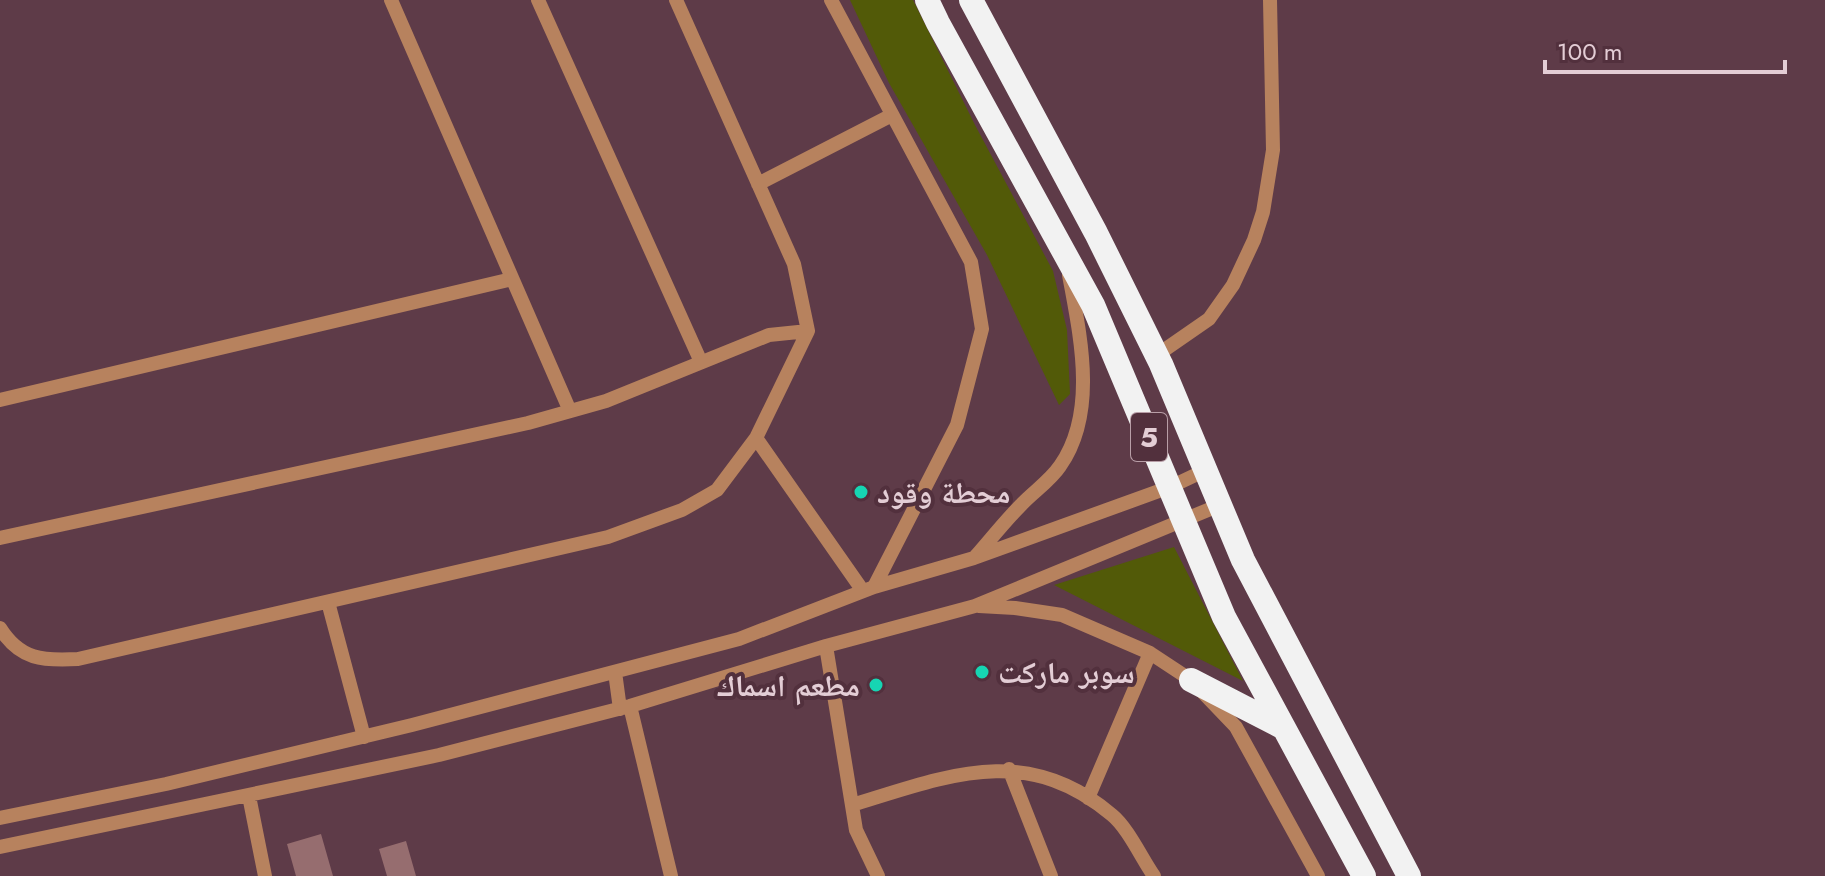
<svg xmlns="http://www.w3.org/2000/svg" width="1825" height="876" viewBox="0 0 1825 876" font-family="Jost,'Noto Naskh Arabic',sans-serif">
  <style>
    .green { fill: #525a08 }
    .building { fill: #966d6f }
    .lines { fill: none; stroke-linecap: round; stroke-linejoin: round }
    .minor { stroke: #b7825e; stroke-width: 14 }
    .highway { stroke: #f2f2f2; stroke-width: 24 }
    .poi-dot { fill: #16d5b3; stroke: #52303d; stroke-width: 3 }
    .labels { text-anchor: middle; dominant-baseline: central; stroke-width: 8; stroke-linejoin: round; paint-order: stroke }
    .shield { fill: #52303d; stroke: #b89ea7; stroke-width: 2 }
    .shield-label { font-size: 28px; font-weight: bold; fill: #e3cdd5 }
    .poi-label { font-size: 30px; font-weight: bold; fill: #e3cdd5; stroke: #52303d; text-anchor: start }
  </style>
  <rect width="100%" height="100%" fill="#5e3b48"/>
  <!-- green -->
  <path class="green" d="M 850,0 L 913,0 L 975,125 L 1053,271 L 1067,330 L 1070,394 L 1059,405 L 987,255 L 889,83 Z
    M 1174,547 L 1243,681 L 1054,585 Z"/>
  <!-- building -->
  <path class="building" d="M 321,834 L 333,876 L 296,876 L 287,844 Z
    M 406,841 L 416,876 L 387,876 L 379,849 Z"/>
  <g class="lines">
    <!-- minor -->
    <path class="minor" d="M 391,0 L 570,411
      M 538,0 L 701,362
      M 831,0 L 971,262 L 982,329 L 957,425 L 874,587
      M 758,184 L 892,115
      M 1157,355 L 1209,319 L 1233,285 L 1254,240 L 1263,212 L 1273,150 L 1270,0
      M 0,400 L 512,279
      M 756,438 L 863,591
      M 0,538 L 528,423 L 606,401 L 769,335 L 808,331
      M 976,556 C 991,539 1005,521 1021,505 C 1033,492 1050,481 1060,466 C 1098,412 1080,335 1069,275
      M 328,602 L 364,737
      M 979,606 L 1015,608 L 1062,615 L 1150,653 L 1191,680 L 1236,727 L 1318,876
      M 0,628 C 20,660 43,661 78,659 L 608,537 L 682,510 L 717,490 L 756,438 L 808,331 L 794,264 L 676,0
      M 826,646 L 856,830 L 878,876
      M 615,672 L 620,709
      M 630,706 L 671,876
      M 1009,769 L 1051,876
      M 249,796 L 265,876
      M 1088,798 L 1150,653
      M 852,805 C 947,776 1026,742 1112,815 C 1128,828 1142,859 1154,876
      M 0,818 L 166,784 L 412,725 L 739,639 L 874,587 L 974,558 L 1170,487 L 1206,470
      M 0,847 L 439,755 L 630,706 L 826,646 L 975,606 L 1220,505"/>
    <!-- highway -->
    <path class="highway" d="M 927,0 L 938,23 L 1093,305 L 1224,617 L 1364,876
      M 971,0 L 1096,233 L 1161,364 L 1243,560 L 1409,876
      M 1191,680 L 1284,728"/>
  </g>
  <!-- markers -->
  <g class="poi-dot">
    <circle cx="861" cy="492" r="8"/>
    <circle cx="982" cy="672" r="8"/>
    <circle cx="876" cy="685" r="8"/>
  </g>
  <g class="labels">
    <!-- shield labels -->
    <rect class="shield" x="1131" y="413" width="36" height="48" rx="6"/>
    <g class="shield-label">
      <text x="1149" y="437">5</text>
    </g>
    <!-- poi labels -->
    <g class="poi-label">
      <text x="877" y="492">محطة وقود</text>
      <text x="998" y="672">سوبر ماركت</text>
      <text x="860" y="685" text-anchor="end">مطعم اسماك</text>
    </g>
  </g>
  <!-- scale -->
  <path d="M1545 60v12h240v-12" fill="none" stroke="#e3cdd5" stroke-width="4"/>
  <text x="1557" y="60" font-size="24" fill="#e3cdd5" stroke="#52303d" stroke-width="6" paint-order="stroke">100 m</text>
</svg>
